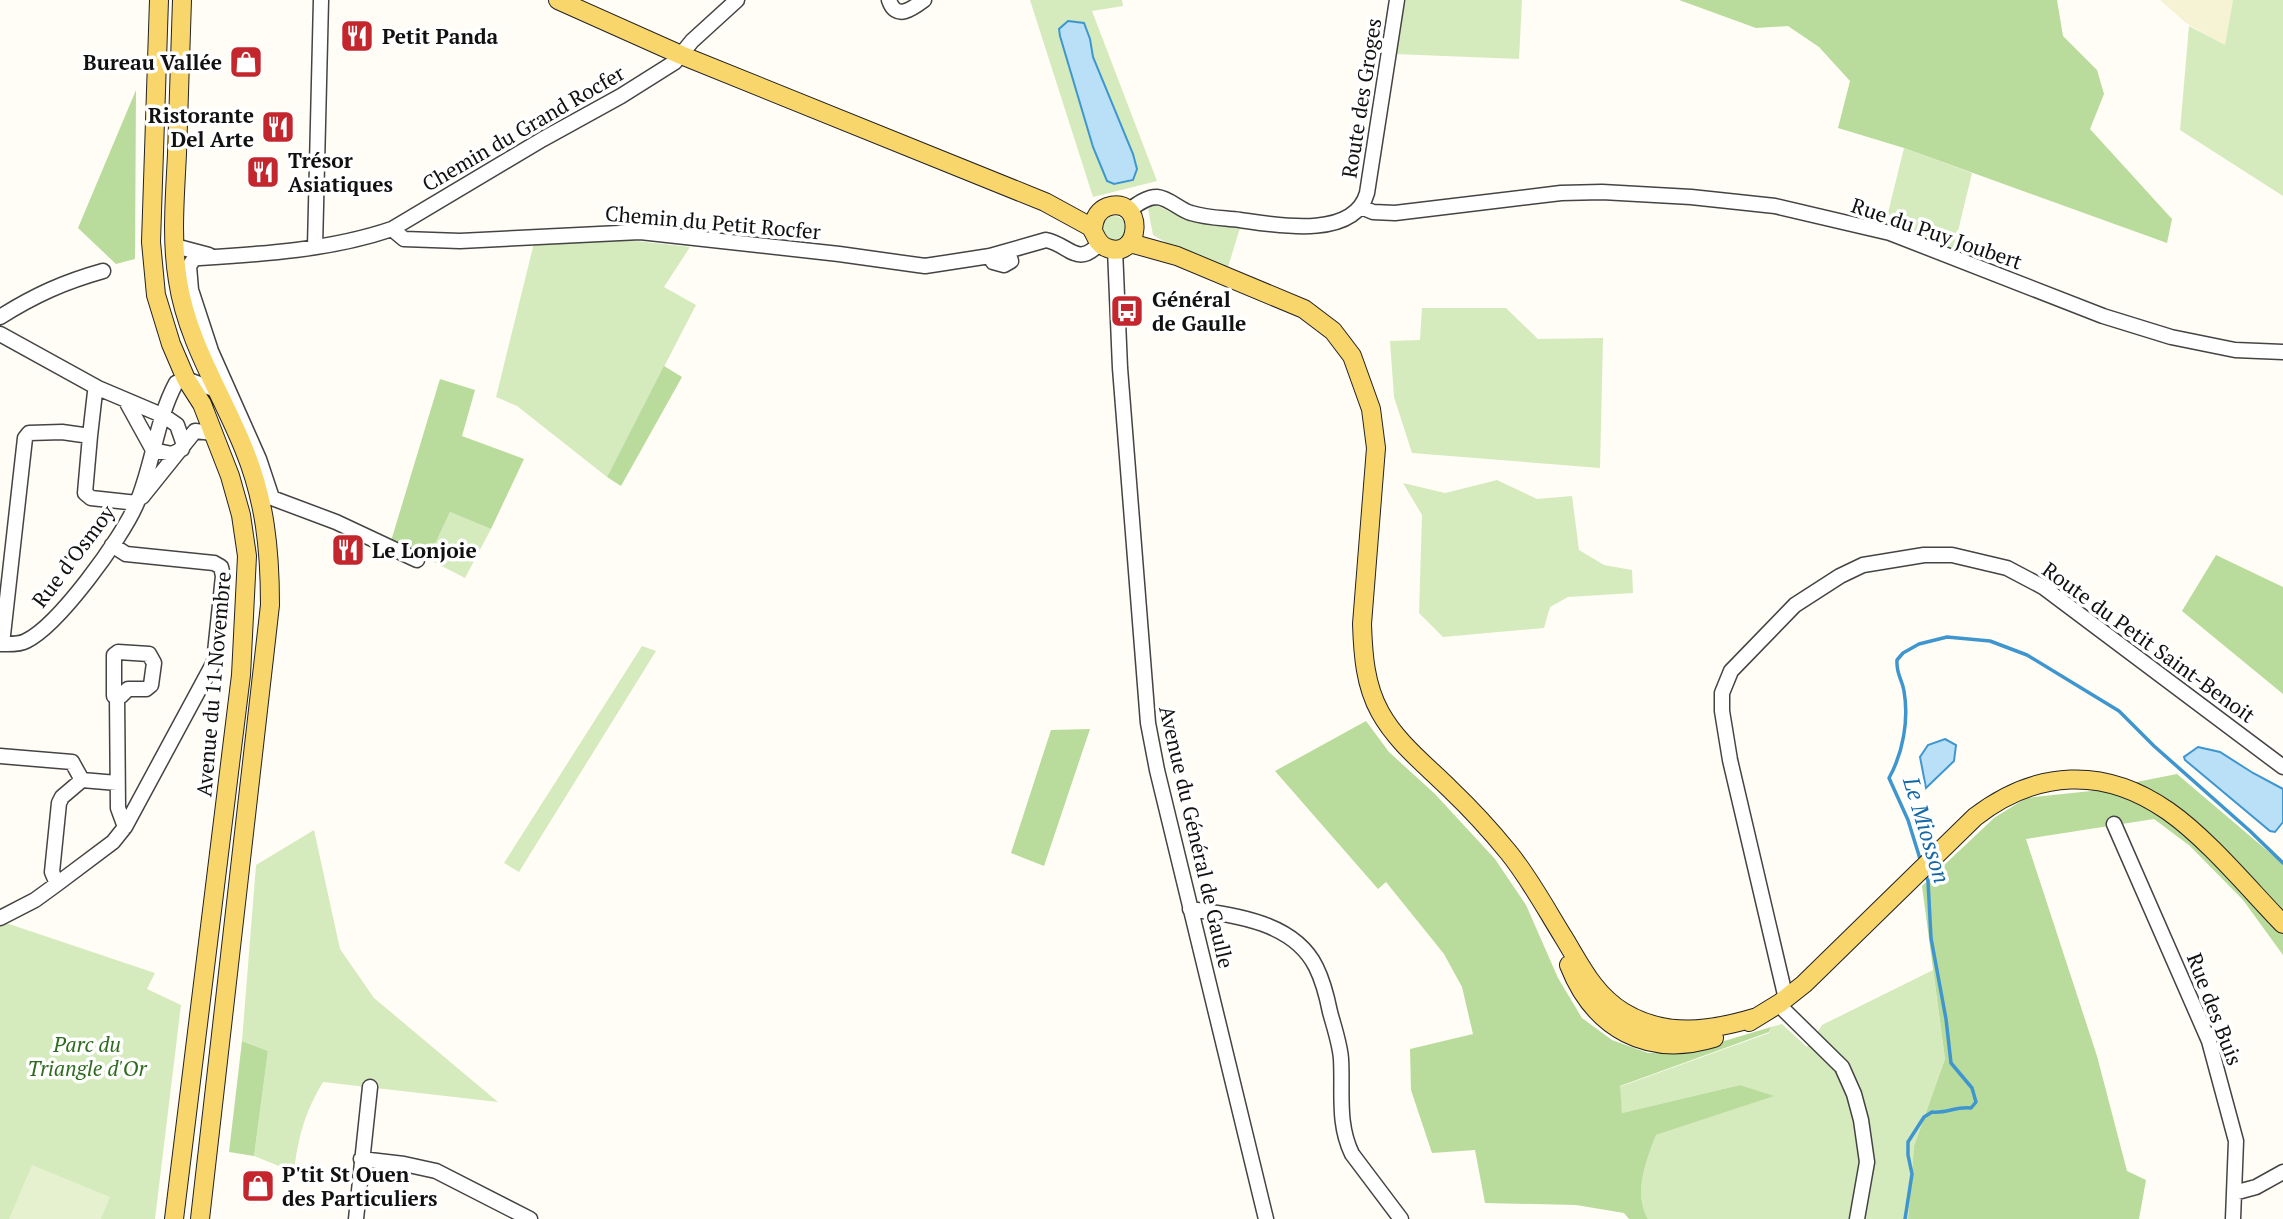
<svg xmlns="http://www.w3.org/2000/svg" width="2283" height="1219" viewBox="0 0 2283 1219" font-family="'PT Serif',serif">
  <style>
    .farmland { fill: #f6f3d4 }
    .green { fill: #d5ebbd }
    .forest { fill: #b9dc9c }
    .pitch { fill: #e6f2cf }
    .water { fill: #b9e0f7; stroke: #3f96cf; stroke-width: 2 }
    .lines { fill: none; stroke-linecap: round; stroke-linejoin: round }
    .stream { stroke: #3f96cf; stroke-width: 3.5 }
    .minor-casing { stroke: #444; stroke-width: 17 }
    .major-casing { stroke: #222; stroke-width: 20 }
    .minor { stroke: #fff; stroke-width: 14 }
    .major { stroke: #f9d66b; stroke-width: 18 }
    .labels { text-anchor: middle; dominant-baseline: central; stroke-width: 7; stroke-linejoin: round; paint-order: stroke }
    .poi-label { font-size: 21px; font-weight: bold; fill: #111; stroke: #fff; text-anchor: start }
    .street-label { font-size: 21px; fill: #111; stroke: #fff }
    .park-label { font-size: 21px; font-style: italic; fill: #2f6b1f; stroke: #fff }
    .water-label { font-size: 23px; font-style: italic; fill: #1768a6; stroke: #fff }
  </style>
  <rect width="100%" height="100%" fill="#fffdf5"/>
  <!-- farmland -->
  <path class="farmland" d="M 2160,0 L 2233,0 L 2225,46 L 2186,23 Z"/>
  <!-- green -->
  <path class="green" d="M 1030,0 L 1122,0 L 1123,6 L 1092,11 L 1157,181 L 1093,197 Z
    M 1406,0 L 1522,0 L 1519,59 L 1395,54 Z
    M 2233,0 L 2283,0 L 2283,196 L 2180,130 L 2189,26 L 2225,45 Z
    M 1904,148 L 1972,173 L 1953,252 L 1885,225 Z
    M 1152,206 L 1158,206 L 1184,219 L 1240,228 L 1228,267 L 1222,268 L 1181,251 L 1153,235 L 1148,209 Z
    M1102 228a12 12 0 1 1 24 0a12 12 0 1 1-24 0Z
    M 618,239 L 690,247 L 664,287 L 696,305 L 607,477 L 517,406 L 496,397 L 534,243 Z
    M 1422,308 L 1506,308 L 1538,339 L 1603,338 L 1600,468 L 1412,453 L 1394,397 L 1390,341 L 1420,340 Z
    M 1497,480 L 1537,499 L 1572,496 L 1579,550 L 1604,565 L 1632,570 L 1633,593 L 1568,597 L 1550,607 L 1544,628 L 1443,637 L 1419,613 L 1422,515 L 1403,483 L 1445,493 Z
    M 450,512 L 491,529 L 465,578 L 428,559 Z
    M 642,646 L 656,651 L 519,872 L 504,863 Z
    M 314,830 L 340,949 L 374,998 L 498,1102 L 323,1082 C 305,1112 298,1137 294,1172 L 254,1156 L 268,1051 L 242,1041 L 256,865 Z
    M 6,923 L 155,973 L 147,989 L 181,1005 L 155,1219 L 0,1219 L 0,926 Z
    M 1933,970 L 1945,1059 L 1914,1146 L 1908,1219 L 1648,1219 C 1633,1192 1646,1162 1656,1135 L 1772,1096 L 1740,1085 L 1622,1113 L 1619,1087 L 1769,1033 L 1771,1027 L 1782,1024 L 1807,1047 L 1822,1025 Z"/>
  <!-- forest -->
  <path class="forest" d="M 1679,0 L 2057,0 L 2063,36 L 2097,70 L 2104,94 L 2090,129 L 2172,219 L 2167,243 L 1904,148 L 1838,128 L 1850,81 L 1819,47 L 1788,26 L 1756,28 Z
    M 136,90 L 135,259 L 116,264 L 78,228 Z
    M 664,366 L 682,377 L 621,486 L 607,477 Z
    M 440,379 L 475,390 L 462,436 L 524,459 L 491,529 L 450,512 L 428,559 L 391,541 Z
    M 2216,555 L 2283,587 L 2283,694 L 2182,611 Z
    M 1366,721 L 1389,752 L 1435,794 L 1495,859 L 1526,905 L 1558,978 L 1582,1018 L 1612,1040 L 1648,1053 L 1684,1053 L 1771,1027 L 1769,1032 L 1620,1086 L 1622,1113 L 1740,1085 L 1774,1096 L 1656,1135 C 1646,1162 1633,1192 1648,1219 L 1629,1219 L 1624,1213 L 1576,1205 L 1485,1203 L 1475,1150 L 1432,1153 L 1411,1090 L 1410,1049 L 1473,1034 L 1462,987 L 1444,954 L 1386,882 L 1378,889 L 1275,771 Z
    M 1090,729 L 1044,866 L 1011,853 L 1051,730 Z
    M 2177,774 L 2283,864 L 2283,955 L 2243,900 L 2190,846 L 2154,819 L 2026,839 L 2097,1056 L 2127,1171 L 2146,1180 L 2139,1219 L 1908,1219 L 1914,1146 L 1945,1059 L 1922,886 L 1994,818 L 2026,798 L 2091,791 Z
    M 242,1041 L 268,1051 L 254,1156 L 229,1152 Z"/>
  <!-- pitch -->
  <path class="pitch" d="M 32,1165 L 110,1197 L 101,1219 L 9,1219 Z"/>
  <!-- water -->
  <path class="water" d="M 1068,21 L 1084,23 L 1090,39 L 1093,57 L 1133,154 L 1137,169 L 1133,180 L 1114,184 L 1107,181 L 1093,147 L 1060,36 L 1059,29 Z
    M 1945,739 L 1956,745 L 1954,761 L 1926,788 L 1920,757 L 1928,745 Z
    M 2198,747 L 2220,752 L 2253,773 L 2283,789 L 2283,822 L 2275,832 L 2270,831 L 2185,760 L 2184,757 Z"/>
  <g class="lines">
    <!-- stream -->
    <path class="stream" d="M 1921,862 L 1908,820 L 1889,778 C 1903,753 1909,720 1904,691 C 1902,679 1896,674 1897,660 L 1903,653 L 1919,644 L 1947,637 L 1990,641 L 2027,655 L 2119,711 L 2154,746 L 2250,831 L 2283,863
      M 1905,1219 L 1912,1174 L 1908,1155 L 1908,1142 L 1924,1117 L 1932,1112 C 1946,1114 1956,1106 1971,1108 L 1976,1102 L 1972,1088 L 1951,1063 L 1946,1019 L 1931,938 L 1928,881 L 1925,873"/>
    <defs>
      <path id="minor" d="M 889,0 C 896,21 912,9 924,0
        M 1361,207 L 1373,212 L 1395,213 L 1561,193 L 1602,192 L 1691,197 L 1775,206 L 1890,233 L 2103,316 L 2171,337 L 2235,350 L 2283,352
        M 1128,211 C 1136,205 1146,197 1157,197 C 1169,198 1180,210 1191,213 C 1207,218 1224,218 1240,220 C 1275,225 1354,240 1367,193 L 1397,0
        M 392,229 L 404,239 L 460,241 L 640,232 L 839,254 L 925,266 L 990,256
        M 175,246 L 209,255
        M 315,247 L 321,0
        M 1115,249 L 1120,368 L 1148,723 L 1157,770 L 1266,1219
        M 1008,252 L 1011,261 L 1004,265 L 993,262 L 990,256 L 1046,240 C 1070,245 1077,268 1100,243
        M 0,317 C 35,295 64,282 103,271
        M 0,334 L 98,388 L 164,416 L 177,425 L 184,445
        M 126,401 L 153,450 L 172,454 L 182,449
        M 90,436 L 95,392 L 98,388
        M 142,497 L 195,431 L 213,433
        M 417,560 L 336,522 L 272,498 L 259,459 L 211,351 L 191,290 L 189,266 L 194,259 L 199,258 C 264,254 330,250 392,229 L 543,139 L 621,96 L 675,62 L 692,41 L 737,0
        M 0,644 C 8,644 19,645 26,641 C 59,625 121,539 136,505 C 153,466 156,420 176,383 L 186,379 L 216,390
        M 2,644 L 25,438 L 29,433 L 62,432 L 90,436 L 85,493 L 91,498 L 137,503
        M 117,696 L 121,696 L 128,689 L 146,689 L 151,685 L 154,663 L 149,654 L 118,652 L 114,655 L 114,696 L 117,696 L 118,808 L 125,827
        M 0,756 L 72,762 L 82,780
        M 82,780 L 117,783
        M 2114,824 L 2209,1041 L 2236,1141 L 2233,1219
        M 57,884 L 52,872 L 59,803 L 62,797 L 82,780
        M 1190,909 C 1234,915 1294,922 1316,967 C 1323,981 1327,997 1330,1012 C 1334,1027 1340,1044 1341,1059 C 1343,1092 1337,1123 1352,1154 L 1401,1219
        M 0,918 L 35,900 L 57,884 L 113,842 L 125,827 L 214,662 L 223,576 L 221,567 L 214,563 L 126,554 L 112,545
        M 1786,999 L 1730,760 L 1722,711 L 1722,693 L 1731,671 L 1795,605 L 1840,576 L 1863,565 L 1924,555 L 1952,555 L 2007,568 L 2043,587 L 2283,767
        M 1780,1003 L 1785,1011 L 1842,1067 L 1854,1094 L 1861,1120 L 1867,1162 L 1857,1219
        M 361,1159 L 404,1164 L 436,1171 L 530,1219
        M 2234,1193 L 2256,1187 L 2283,1172
        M 356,1219 L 370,1087"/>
      <path id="major" d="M 159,0 L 151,242 L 156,295 L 171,344 L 186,379 L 202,404 L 230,476 L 241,515 L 247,556 L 241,675 L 174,1219
        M 182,0 C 180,51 179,103 177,154 C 175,196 171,240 178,281 C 187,341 222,394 244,449 C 265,500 270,550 270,605 L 200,1219
        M 558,0 L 681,55 L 1045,202 L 1089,226 C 1096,232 1095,242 1105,247 C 1142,264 1146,194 1107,207 C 1097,211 1094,219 1093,229
        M 1130,243 L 1177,256 L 1304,309 L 1333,331 L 1352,356 L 1371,409 L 1376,448 L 1362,624 C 1363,654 1365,685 1380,712 C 1397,743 1426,765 1451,790 C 1472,810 1491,831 1509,853 C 1530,879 1546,909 1564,938 C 1581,966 1594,994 1623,1012 C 1666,1038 1711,1031 1757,1017
        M 1569,965 C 1594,1029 1648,1058 1714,1038
        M 1749,1022 L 1780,1003 L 1804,984 L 1975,817 C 2036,770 2104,766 2168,811 C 2208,839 2249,889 2283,924"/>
    </defs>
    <!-- minor casing -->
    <use href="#minor" class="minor-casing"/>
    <!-- major casing -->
    <use href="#major" class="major-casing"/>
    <!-- minor -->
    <use href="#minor" class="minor"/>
    <!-- major -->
    <use href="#major" class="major"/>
  </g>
  <!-- icons -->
  <defs>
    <symbol id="restaurant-square" viewBox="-11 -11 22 22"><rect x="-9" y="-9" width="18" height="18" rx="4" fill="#c4262e" stroke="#fff"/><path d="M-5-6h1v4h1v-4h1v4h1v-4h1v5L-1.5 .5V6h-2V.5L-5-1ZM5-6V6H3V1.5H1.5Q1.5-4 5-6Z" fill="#fff"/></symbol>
    <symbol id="shop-square" viewBox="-11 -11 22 22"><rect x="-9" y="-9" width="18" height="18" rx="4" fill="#c4262e" stroke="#fff"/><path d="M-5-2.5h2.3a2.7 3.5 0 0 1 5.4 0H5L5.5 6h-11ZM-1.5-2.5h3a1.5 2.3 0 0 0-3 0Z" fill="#fff"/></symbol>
    <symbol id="bus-square" viewBox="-11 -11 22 22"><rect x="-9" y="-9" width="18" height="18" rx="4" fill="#c4262e" stroke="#fff"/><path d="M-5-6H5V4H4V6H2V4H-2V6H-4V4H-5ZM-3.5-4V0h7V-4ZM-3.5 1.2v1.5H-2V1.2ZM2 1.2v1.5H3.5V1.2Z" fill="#fff"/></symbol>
  </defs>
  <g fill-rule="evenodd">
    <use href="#restaurant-square" x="338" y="17" width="38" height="38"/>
    <use href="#shop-square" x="227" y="43" width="38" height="38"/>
    <use href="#restaurant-square" x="259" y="108" width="38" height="38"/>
    <use href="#restaurant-square" x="244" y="153" width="38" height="38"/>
    <use href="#bus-square" x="1108" y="292" width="38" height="38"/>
    <use href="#restaurant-square" x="329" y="531" width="38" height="38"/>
    <use href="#shop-square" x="239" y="1167" width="38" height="38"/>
  </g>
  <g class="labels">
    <!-- poi labels -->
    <g class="poi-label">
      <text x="382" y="36">Petit Panda</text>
      <text x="222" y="62" text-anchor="end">Bureau Vallée</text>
      <text x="254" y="115" text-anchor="end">Ristorante<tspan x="254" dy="24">Del Arte</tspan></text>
      <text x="288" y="160">Trésor<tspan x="288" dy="24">Asiatiques</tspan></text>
      <text x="1152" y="299">Général<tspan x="1152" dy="24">de Gaulle</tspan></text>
      <text x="372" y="550">Le Lonjoie</text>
      <text x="282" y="1174">P'tit St Ouen<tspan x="282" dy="24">des Particuliers</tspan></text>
    </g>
    <!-- street labels -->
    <g class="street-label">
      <text transform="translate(1361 98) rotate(-81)">Route des Groges</text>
      <text transform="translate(523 128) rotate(-30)">Chemin du Grand Rocfer</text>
      <text transform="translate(713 222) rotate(5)">Chemin du Petit Rocfer</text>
      <text transform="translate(1937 233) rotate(19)">Rue du Puy Joubert</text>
      <text transform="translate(73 556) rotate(-53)">Rue d'Osmoy</text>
      <text transform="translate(2149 642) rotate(36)">Route du Petit Saint-Benoit</text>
      <text transform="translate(213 684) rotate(-85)">Avenue du 11 Novembre</text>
      <text transform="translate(1197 837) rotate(77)">Avenue du Général de Gaulle</text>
      <text transform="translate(2215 1009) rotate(69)">Rue des Buis</text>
    </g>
    <!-- park labels -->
    <g class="park-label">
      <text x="87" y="1044">Parc du<tspan x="87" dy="24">Triangle d'Or</tspan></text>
    </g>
    <!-- water labels -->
    <g class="water-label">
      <text transform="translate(1927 830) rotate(73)">Le Miosson</text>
    </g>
  </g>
</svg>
